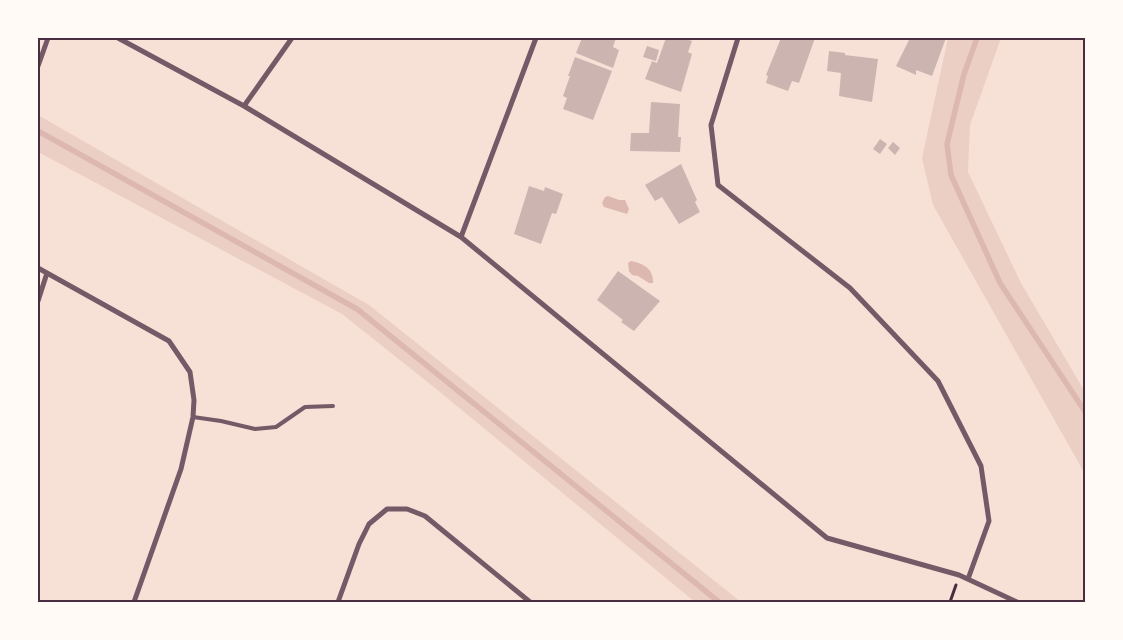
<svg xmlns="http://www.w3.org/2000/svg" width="1123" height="640" viewBox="0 0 1123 640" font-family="Inter,sans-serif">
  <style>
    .green { fill: #ebcfc5 }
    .water { fill: #dcb8b0 }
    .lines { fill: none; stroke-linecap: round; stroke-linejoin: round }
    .stream { stroke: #dcb8b0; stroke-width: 5.5 }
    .building { fill: #ccb4b1 }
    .path { stroke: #4a2c40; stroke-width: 3 }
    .service { stroke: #755966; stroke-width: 4 }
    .minor { stroke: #755966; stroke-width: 5 }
    .neatline { fill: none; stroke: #4a2c40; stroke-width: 2 }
  </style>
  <rect width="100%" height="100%" fill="#f7e1d7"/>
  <!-- green -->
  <path class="green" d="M 948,38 L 1001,38 L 970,125 L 968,172 L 1021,283 L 1085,392 L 1085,474 L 933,205 L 922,158 Z
    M 38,115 L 369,305 L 741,602 L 695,602 L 435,388 L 342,314 L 38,152 Z"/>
  <!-- water -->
  <path class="water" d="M 608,196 L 619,200 L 625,200 L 629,209 L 627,214 L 604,207 L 602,203 L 605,197 Z
    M 631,261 C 643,263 654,269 653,283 L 649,283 L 638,276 L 632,275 L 629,271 L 628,263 Z"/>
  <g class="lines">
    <!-- stream -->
    <path class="stream" d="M 977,38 L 964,74 L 947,144 L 951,175 L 1000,283 L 1086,413
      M 38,131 L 357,309 L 719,602"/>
  </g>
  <!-- building -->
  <path class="building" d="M 582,38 L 616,38 L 613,47 L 619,50 L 613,68 L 576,53 Z
    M 666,38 L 682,38 L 692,41 L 688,52 L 692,54 L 681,92 L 645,79 L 652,61 L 657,63 Z
    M 781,38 L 815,38 L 799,83 L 792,81 L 788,91 L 766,83 L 768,76 L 766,75 Z
    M 910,38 L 946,38 L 932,76 L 916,70 L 916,75 L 896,66 Z
    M 647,46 L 659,50 L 656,61 L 643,57 Z
    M 829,51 L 845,53 L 845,55 L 878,59 L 872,102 L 839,96 L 841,73 L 827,71 Z
    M 575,57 L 612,71 L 593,120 L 563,109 L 567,98 L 563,96 L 570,76 L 568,76 Z
    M 651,102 L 680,104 L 678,137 L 681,137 L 680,152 L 630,151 L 631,133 L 649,133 Z
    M 880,139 L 887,144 L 880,154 L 873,149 Z
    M 893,142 L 900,148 L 895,155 L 888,148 Z
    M 681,164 L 697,200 L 695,202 L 700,212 L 679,224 L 662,197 L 655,201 L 645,185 Z
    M 529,186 L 544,191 L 545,187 L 563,194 L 556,214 L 552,213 L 541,244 L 514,234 Z
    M 618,271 L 660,301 L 634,331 L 621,322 L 623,320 L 597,300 Z"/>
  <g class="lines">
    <!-- path -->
    <path class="path" d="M 950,602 L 956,585"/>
    <!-- service -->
    <path class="service" d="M 193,417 L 221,421 L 255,429 L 276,427 L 305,407 L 333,406"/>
    <!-- minor -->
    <path class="minor" d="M 118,38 L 244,106 L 461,237 L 827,538 L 959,575 L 1017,602
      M 738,38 L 711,125 L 718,185 L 850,288 L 938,381 L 981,466 L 989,521 L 968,579
      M 38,66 L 48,38
      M 244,106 L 292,38
      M 461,237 L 536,38
      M 38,268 L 169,341 L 190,372 L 194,400 L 193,417 L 181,469 L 134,602
      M 38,301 L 47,273
      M 338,602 L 359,544 L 369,524 L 387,509 L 407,509 L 425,516 L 530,602"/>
  </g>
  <!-- border -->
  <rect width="1123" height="640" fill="none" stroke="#fffaf5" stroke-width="78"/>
  <rect x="39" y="39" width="1045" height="562" class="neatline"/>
</svg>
